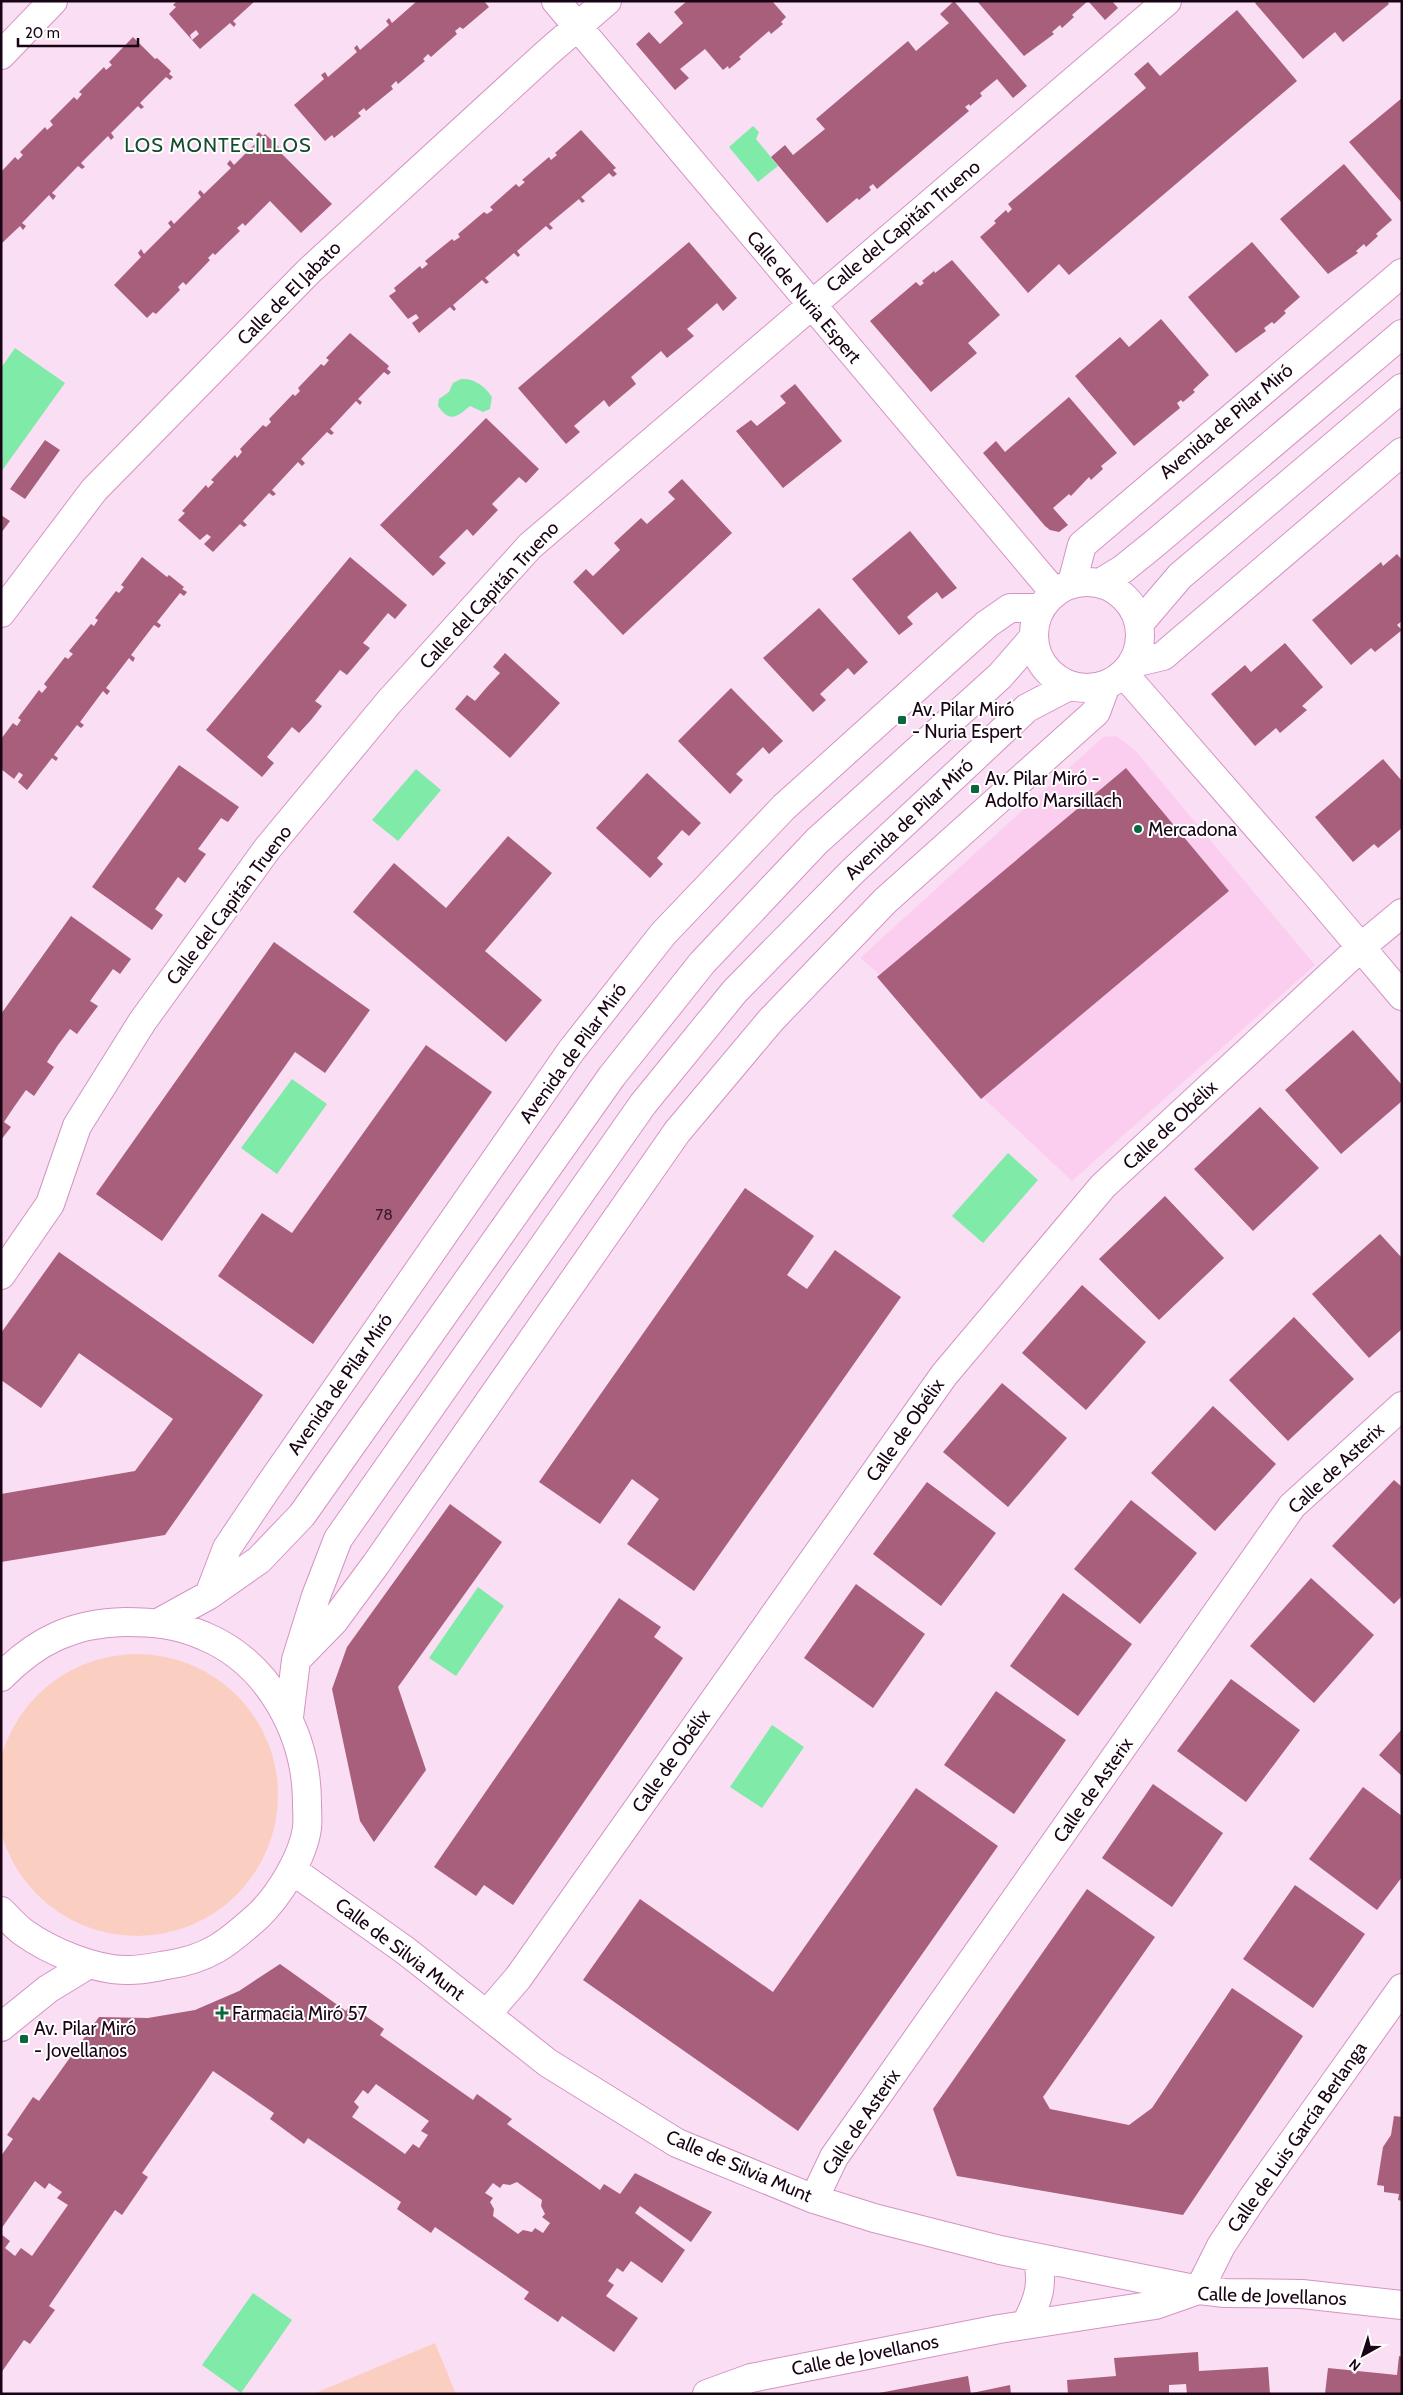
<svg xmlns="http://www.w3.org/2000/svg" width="1403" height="2395" viewBox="0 0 1403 2395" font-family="Cabin,sans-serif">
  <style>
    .built { fill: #fbcef0 }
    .green { fill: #fbcec2 }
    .water { fill: #80eaa9 }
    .building { fill: #a85f7c; fill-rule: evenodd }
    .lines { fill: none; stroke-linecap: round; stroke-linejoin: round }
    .minor-casing { stroke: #d493c5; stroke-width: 30 }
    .minor { stroke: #fff; stroke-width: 28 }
    .poi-dot { fill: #0a673b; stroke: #fff; stroke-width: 2 }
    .labels { text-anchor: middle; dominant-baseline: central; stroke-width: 4; stroke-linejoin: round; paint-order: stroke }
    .number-label { font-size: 16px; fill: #3d1b2f }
    .street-label { font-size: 19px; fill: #190415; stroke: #fff }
    .poi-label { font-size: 19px; fill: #190415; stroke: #fff; text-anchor: start }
    .neighbourhood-label { font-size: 20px; letter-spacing: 1px; fill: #134d2e; stroke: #fff }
  </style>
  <rect width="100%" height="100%" fill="#fadef3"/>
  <!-- built -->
  <path class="built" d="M 1116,736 L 1134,749 L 1315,965 L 1072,1181 L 978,1093 L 877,972 L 860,958 L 1103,737 Z"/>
  <!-- green -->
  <path class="green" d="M-4 1795a141 141 0 1 1 282 0a141 141 0 1 1-282 0Z
    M 435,2343 L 456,2394 L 313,2394 Z"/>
  <!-- water -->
  <path class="water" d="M 753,126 L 759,132 L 756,139 L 778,166 L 758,182 L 729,147 Z
    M 15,348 L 65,383 L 1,472 L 1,368 Z
    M 461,379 C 474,378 485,386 492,397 L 490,409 L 483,412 L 470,406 C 458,416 450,424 438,406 L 439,399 L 449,392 L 453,383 Z
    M 416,769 L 441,790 L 398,841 L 372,820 Z
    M 292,1079 L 327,1104 L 277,1174 L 241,1148 Z
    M 1008,1153 L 1038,1180 L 983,1243 L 952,1216 Z
    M 478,1587 L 504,1606 L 456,1676 L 429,1658 Z
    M 772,1725 L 804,1747 L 762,1808 L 730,1787 Z
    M 253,2293 L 292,2320 L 241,2393 L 202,2365 Z"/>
  <!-- building -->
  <path class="building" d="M 177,1 L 255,1 L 233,21 L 236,24 L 234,27 L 230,23 L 200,49 L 192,40 L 199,34 L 196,30 L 190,35 L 192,40 L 169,14 L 176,7 L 173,5 Z
    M 417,1 L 484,1 L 489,7 L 463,29 L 460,27 L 455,31 L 457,34 L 431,57 L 428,54 L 423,59 L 425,61 L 398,84 L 396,81 L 391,86 L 393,89 L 366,111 L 364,108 L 358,113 L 361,116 L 334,138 L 332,135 L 325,141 L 294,105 L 324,79 L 321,75 L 325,72 L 328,77 L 357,52 L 354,48 L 357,45 L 360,50 L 389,25 L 386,21 L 389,18 L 392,23 Z
    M 687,1 L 772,1 L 786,17 L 781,22 L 783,24 L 771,34 L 769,31 L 739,57 L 741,59 L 729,69 L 728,66 L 723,70 L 705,49 L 680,69 L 689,78 L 675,90 L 636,44 L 649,32 L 660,44 L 683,23 L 674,12 Z
    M 954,1 L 1027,86 L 1013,98 L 997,79 L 980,93 L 982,96 L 970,106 L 969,104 L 965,107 L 969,111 L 877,189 L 873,184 L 869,187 L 871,190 L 859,200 L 857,198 L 827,223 L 771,157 L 785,145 L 793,155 L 825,129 L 816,119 L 908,41 L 916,51 L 949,23 L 940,14 Z
    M 977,1 L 1088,1 L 1072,15 L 1074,17 L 1062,28 L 1060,25 L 1052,32 L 1054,34 L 1024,56 Z
    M 1088,1 L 1112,1 L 1118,8 L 1105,20 Z
    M 1257,1 L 1387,1 L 1389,4 L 1343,42 L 1335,32 L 1303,59 L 1255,3 Z
    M 1237,10 L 1297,81 L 1069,275 L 1059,264 L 1028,293 L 980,237 L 996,223 L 994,221 L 1006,210 L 1008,213 L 1012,209 L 1008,204 L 1146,88 L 1134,74 L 1148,62 L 1160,76 Z
    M 133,37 L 155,59 L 157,58 L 171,71 L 169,74 L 173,77 L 170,80 L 166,77 L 140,103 L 144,107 L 141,109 L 138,106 L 111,133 L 114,137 L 111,140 L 108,136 L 81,163 L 85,167 L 82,169 L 78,166 L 52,193 L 56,196 L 53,200 L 49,195 L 22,223 L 26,226 L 23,230 L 20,226 L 1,244 L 1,172 L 15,157 L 18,160 L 23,155 L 20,152 L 45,127 L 47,130 L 53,125 L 50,121 L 74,97 L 77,100 L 82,94 L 79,92 L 104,67 L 106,70 L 112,65 L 109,62 Z
    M 1402,98 L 1402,203 L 1349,142 Z
    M 581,130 L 616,168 L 613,170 L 617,174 L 613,177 L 609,173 L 581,197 L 585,201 L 582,203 L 579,199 L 549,224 L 553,228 L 550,230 L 546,226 L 517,251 L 520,255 L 518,257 L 514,253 L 485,278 L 489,282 L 486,284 L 482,280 L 453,305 L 456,309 L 454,311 L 450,307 L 419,333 L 412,323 L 419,318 L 416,314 L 408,319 L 389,296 L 396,291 L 394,288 L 420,266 L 422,269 L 428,264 L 425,261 L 452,239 L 454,241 L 460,237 L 458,234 L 484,212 L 487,214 L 493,210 L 490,207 L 516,184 L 519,187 L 525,182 L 522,180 L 549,157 L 551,160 L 557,155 L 555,153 Z
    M 259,132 L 263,136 L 265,134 L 279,147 L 277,149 L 332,204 L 301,233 L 270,201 L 245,226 L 243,223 L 237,228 L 240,231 L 215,255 L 213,253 L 208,258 L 210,260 L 186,285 L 183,282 L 178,287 L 180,290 L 156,314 L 153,312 L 147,318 L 114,285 L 141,257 L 138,253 L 141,249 L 144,254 L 171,227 L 168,223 L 171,220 L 174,224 L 201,197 L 198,193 L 200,190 L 204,194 L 231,168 L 227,164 L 230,160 L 234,165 L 260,139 L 256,135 Z
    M 1344,164 L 1392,220 L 1376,234 L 1378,236 L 1366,247 L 1364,244 L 1356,251 L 1358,253 L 1328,274 L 1280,219 Z
    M 689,242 L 737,298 L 723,311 L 717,303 L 687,329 L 694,336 L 667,358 L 661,351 L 631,377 L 636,384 L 609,407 L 604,400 L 574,426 L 580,432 L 566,444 L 518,388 Z
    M 1252,242 L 1300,297 L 1284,311 L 1286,313 L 1274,324 L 1272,322 L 1264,328 L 1266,331 L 1236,353 L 1188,297 Z
    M 952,260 L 1000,315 L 968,343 L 977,353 L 931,392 L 870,321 L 916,282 L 920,286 L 924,283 L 922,281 L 934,271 L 935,273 Z
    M 1161,319 L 1209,375 L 1193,390 L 1195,392 L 1183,402 L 1181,400 L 1177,403 L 1180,408 L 1134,446 L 1075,376 L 1120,337 L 1129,347 Z
    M 350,333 L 389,366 L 387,369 L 391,372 L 388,375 L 384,372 L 358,399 L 362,402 L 360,405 L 356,401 L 330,429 L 334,433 L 331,435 L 327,432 L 301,459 L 305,463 L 302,466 L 298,462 L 272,490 L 276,494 L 273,496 L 269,493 L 243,521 L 247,525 L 244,527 L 240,524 L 213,552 L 204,544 L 211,537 L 207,534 L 200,540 L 178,520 L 185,513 L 182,511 L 206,485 L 208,488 L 214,482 L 211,480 L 235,455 L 237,458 L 242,452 L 240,449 L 263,425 L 266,427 L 271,422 L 269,419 L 293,394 L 295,396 L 300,391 L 298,388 L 321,364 L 324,366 L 329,360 L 326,358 Z
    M 795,384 L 842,441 L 783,488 L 736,431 L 751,420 L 757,426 L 786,403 L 780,396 Z
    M 1069,397 L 1117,453 L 1101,466 L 1103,469 L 1091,480 L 1089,477 L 1071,496 L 1069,494 L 1053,508 L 1068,525 L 1059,532 L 1050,530 L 1045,526 L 983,453 L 996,441 L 1005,452 Z
    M 486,418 L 539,469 L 526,483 L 519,477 L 492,504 L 498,510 L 473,536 L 467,529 L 439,557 L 446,563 L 433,576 L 380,525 Z
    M 45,440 L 60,450 L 25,499 L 10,489 Z
    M 682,479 L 732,533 L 623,635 L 573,582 L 586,569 L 593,576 L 620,550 L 614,543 L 641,518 L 647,524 L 675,499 L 668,492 Z
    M 1,515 L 10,521 L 1,533 Z
    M 910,531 L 957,588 L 942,599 L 937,592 L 922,604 L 907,617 L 913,624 L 899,635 L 852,579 Z
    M 1397,554 L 1402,560 L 1402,621 L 1397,625 L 1402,630 L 1375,652 L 1371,648 L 1351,665 L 1312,620 L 1381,562 L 1383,566 Z
    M 142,557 L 167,577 L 169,575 L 184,587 L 182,589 L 187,592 L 184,596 L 180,593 L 157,622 L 161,625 L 159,628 L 154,625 L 131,655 L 135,658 L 133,662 L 129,658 L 106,688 L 110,691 L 107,695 L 103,691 L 80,722 L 84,725 L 81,728 L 77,725 L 54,755 L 58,758 L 56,761 L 52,758 L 27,790 L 18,782 L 23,775 L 19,772 L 14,779 L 1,769 L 1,739 L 13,723 L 17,726 L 21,720 L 18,718 L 39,690 L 42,693 L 47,687 L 44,684 L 65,657 L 68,659 L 73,654 L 69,651 L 91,624 L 94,626 L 98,620 L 95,618 L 116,591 L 119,593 L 124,587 L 121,585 Z
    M 350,557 L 407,605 L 395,619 L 388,613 L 363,643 L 370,648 L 347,675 L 340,670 L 315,701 L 322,706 L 311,720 L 299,733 L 292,727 L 267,757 L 274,763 L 262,777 L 206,730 Z
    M 819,608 L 868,662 L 854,675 L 848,668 L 820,694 L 826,700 L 813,712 L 763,658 Z
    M 1285,643 L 1323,687 L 1302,706 L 1307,710 L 1280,733 L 1276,728 L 1255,746 L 1211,694 L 1245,665 L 1251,672 Z
    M 505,653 L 560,703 L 510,758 L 455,709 L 467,695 L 475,701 L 487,687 L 500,673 L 493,667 Z
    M 731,688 L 783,741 L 769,754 L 763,747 L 736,774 L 743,780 L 730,794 L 678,741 Z
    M 1383,759 L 1402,781 L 1402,828 L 1378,848 L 1374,844 L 1353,862 L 1315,817 Z
    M 179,765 L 239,807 L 228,822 L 221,818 L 198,849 L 206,854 L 185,883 L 178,877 L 155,909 L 163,915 L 152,930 L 92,887 Z
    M 1126,768 L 1229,891 L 981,1099 L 877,977 Z
    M 647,773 L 701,823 L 689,836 L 682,830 L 657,858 L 663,864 L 650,878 L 596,828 Z
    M 508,836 L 552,873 L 485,951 L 542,1000 L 506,1042 L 353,912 L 394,863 L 446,908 Z
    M 71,916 L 131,959 L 120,974 L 113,969 L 90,1001 L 98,1006 L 77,1034 L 70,1029 L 58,1045 L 47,1062 L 54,1067 L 34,1096 L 26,1090 L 14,1107 L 4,1122 L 11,1127 L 1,1140 L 1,1014 Z
    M 274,942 L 370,1010 L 325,1073 L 295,1052 L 162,1241 L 96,1194 Z
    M 1353,1030 L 1402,1085 L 1402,1101 L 1341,1154 L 1285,1090 Z
    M 426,1045 L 492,1092 L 313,1344 L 218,1276 L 262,1213 L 292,1233 Z
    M 1260,1107 L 1319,1168 L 1253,1231 L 1194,1169 Z
    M 745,1188 L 814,1236 L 787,1275 L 807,1289 L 835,1250 L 901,1297 L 694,1591 L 627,1544 L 659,1499 L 632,1479 L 600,1524 L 539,1482 Z
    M 1165,1196 L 1224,1258 L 1159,1320 L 1099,1259 Z
    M 1380,1234 L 1402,1258 L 1402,1329 L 1369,1358 L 1312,1294 Z
    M 59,1252 L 263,1395 L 165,1535 L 1,1562 L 1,1494 L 135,1471 L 173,1419 L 79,1353 L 41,1408 L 1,1380 L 1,1333 Z
    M 1082,1285 L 1146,1342 L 1086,1410 L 1022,1353 Z
    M 1294,1317 L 1354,1379 L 1288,1441 L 1229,1380 Z
    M 1002,1383 L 1067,1438 L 1008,1507 L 943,1452 Z
    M 1213,1406 L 1276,1464 L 1215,1531 L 1151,1473 Z
    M 1394,1480 L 1402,1487 L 1402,1596 L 1394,1604 L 1332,1546 Z
    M 927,1482 L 996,1533 L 941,1606 L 873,1554 Z
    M 1131,1500 L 1197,1553 L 1140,1624 L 1074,1569 Z
    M 450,1504 L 502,1542 L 398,1687 L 426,1770 L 374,1842 L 360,1821 L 332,1689 L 347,1647 Z
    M 1311,1578 L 1374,1635 L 1314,1703 L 1250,1646 Z
    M 856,1584 L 925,1634 L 873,1708 L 804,1658 Z
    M 1063,1593 L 1132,1644 L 1078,1716 L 1010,1666 Z
    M 619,1598 L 661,1627 L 654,1637 L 683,1658 L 513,1905 L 484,1885 L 476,1896 L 434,1867 Z
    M 1231,1679 L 1300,1730 L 1246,1802 L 1177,1751 Z
    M 996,1691 L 1066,1740 L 1014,1814 L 944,1765 Z
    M 1402,1729 L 1402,1776 L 1379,1755 Z
    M 1153,1784 L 1223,1833 L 1172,1907 L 1102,1858 Z
    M 1363,1787 L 1402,1816 L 1402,1877 L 1377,1910 L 1309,1859 Z
    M 916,1788 L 998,1846 L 798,2131 L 583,1980 L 640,1899 L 773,1992 Z
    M 1295,1885 L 1365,1934 L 1313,2008 L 1243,1959 Z
    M 1087,1889 L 1155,1937 L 1043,2097 L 1050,2109 L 1129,2125 L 1152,2108 L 1232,1988 L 1303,2036 L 1183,2215 L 957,2176 L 933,2109 Z
    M 280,1964 L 346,2011 L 350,2005 L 384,2029 L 380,2035 L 473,2100 L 477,2094 L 512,2119 L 507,2124 L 600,2190 L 604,2184 L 620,2194 L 635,2173 L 712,2212 L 691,2242 L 640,2206 L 635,2213 L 685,2250 L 662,2283 L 631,2261 L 623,2272 L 617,2268 L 608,2281 L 614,2285 L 606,2296 L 638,2318 L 614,2352 L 562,2316 L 558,2322 L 524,2299 L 529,2292 L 435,2227 L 431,2233 L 397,2209 L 401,2202 L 308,2138 L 304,2144 L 270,2119 L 274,2113 L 213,2071 L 142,2173 L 148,2177 L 122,2215 L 115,2210 L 49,2306 L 55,2310 L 30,2344 L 24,2340 L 1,2373 L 1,2234 L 10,2241 L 5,2248 L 15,2256 L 21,2248 L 32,2256 L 68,2205 L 57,2198 L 62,2192 L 49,2183 L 45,2189 L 35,2181 L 1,2229 L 1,2156 L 13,2139 L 7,2135 L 33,2097 L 39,2101 L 99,2017 L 148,2018 L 195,2010 L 239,1991 ZM 376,2084 L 429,2121 L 421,2131 L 428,2135 L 419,2148 L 413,2144 L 405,2154 L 352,2117 L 359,2107 L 354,2102 L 363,2090 L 368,2094 ZM 517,2182 L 542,2200 L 541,2206 L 545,2214 L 542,2217 L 550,2223 L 543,2233 L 535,2228 L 532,2232 L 523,2230 L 518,2234 L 493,2216 L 494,2209 L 490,2202 L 493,2198 L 485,2193 L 493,2183 L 500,2188 L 503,2184 L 510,2185 Z
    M 1394,2116 L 1402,2117 L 1402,2201 L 1398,2200 L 1399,2194 L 1384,2192 L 1384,2186 L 1377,2185 L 1383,2147 L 1391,2135 Z
    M 1198,2352 L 1199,2371 L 1268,2367 L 1270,2394 L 1187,2394 L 1186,2384 L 1169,2385 L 1169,2394 L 1068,2394 L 1067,2380 L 1116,2376 L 1114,2358 Z
    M 1399,2356 L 1402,2357 L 1402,2394 L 1325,2394 L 1328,2368 L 1397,2375 Z
    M 968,2376 L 971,2394 L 879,2394 L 879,2393 Z
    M 1010,2385 L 1011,2394 L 972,2394 L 972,2393 Z"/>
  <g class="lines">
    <defs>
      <path id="minor" d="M 556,1 L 1054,592
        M 1,55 L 53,1
        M1034 635a53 53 0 1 1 106 0a53 53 0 1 1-106 0Z
        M 1072,583 L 1082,545 L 1402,273
        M 1100,583 L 1123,569 L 1154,544 L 1402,334
        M 1,613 L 94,490 L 309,271 L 547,53 L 607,1
        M 1139,624 L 1180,576 L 1402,388
        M 1133,663 L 1163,656 L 1402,452
        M 1124,674 L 1314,892 L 1402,996
        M 1,1275 L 50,1204 L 77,1126 L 142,1022 L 267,849 L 389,702 L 530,546 L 1167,1
        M 209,1595 L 227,1548 L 264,1493 L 571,1051 L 663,934 L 784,807 L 987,624 L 1010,608 L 1040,608
        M 160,1622 L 209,1595 L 259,1560 L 302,1515 L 612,1076 L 702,963 L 817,841 L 1000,676 L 1033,638
        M 299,1657 L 334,1621 L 376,1564 L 677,1132 L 771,1020 L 885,901 L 1096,712 L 1106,685
        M 1,1677 C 37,1640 74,1623 125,1622 C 153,1622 177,1624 204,1636 C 269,1663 307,1734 307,1803 C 307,1811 308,1820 307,1828 C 303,1857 279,1896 258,1916 C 228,1943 209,1959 167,1965 C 155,1967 142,1970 129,1970 C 96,1971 49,1951 23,1932 C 15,1926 8,1918 1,1911
        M 289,1717 L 296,1660 L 316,1596 L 338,1539 L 643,1104 L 735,991 L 852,872 L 1027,708 L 1069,686
        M 292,1870 L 406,1951 L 548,2063 L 677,2143 L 814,2199 L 874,2218 L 1000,2250 L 1199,2290 L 1225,2293 L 1302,2294 L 1402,2305
        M 487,2014 L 518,1978 L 944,1375 L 1103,1186 L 1361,947 L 1402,913
        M 1,2027 L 48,1989 L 89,1964
        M 814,2199 L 834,2157 L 1292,1506 L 1402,1406
        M 1199,2290 L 1221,2246 L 1254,2196 L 1402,1988
        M 1026,2324 C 1039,2298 1043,2286 1038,2258
        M 707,2394 L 751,2378 L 999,2329 L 1155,2305 L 1198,2290"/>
    </defs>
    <!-- minor casing -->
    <use href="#minor" class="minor-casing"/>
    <!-- minor -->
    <use href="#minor" class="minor"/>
  </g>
  <!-- markers -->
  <g class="poi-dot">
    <rect x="897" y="715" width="10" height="10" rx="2.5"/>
    <rect x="970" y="784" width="10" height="10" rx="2.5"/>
    <circle cx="1138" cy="829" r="5"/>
    <path d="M219.5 2005.5h5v5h5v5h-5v5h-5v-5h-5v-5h5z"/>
    <rect x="19" y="2034" width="10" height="10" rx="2.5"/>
  </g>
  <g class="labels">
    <!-- number labels -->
    <g class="number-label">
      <text x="384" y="1214">78</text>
    </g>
    <!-- street labels -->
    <g class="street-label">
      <text transform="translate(903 226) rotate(-40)">Calle del Capitán Trueno</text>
      <text transform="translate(289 293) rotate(-45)">Calle de El Jabato</text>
      <text transform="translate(804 297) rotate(50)">Calle de Nuria Espert</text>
      <text transform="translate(1226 421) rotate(-40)">Avenida de Pilar Miró</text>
      <text transform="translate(489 595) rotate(-47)">Calle del Capitán Trueno</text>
      <text transform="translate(909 819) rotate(-43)">Avenida de Pilar Miró</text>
      <text transform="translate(229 905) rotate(-53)">Calle del Capitán Trueno</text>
      <text transform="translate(573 1053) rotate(-54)">Avenida de Pilar Miró</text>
      <text transform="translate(1170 1125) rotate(-43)">Calle de Obélix</text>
      <text transform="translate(340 1384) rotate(-55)">Avenida de Pilar Miró</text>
      <text transform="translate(905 1430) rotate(-55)">Calle de Obélix</text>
      <text transform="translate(1336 1468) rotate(-43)">Calle de Asterix</text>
      <text transform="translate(671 1761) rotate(-55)">Calle de Obélix</text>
      <text transform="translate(1093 1790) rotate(-55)">Calle de Asterix</text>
      <text transform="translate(400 1949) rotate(37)">Calle de Silvia Munt</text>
      <text transform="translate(861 2122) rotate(-56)">Calle de Asterix</text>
      <text transform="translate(1297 2137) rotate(-55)">Calle de Luis García Berlanga</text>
      <text transform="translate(739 2166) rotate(23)">Calle de Silvia Munt</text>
      <text transform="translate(1272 2296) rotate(2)">Calle de Jovellanos</text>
      <text transform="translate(865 2355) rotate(-11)">Calle de Jovellanos</text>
    </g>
    <!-- poi labels -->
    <g class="poi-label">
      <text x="912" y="709">Av. Pilar Miró<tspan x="912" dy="22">- Nuria Espert</tspan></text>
      <text x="985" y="778">Av. Pilar Miró -<tspan x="985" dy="22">Adolfo Marsillach</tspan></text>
      <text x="1148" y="829">Mercadona</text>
      <text x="232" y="2013">Farmacia Miró 57</text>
      <text x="34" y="2028">Av. Pilar Miró<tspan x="34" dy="22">- Jovellanos</tspan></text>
    </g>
    <!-- neighbourhood labels -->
    <g class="neighbourhood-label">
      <text x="218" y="145">LOS MONTECILLOS</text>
    </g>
  </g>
  <!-- border -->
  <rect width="1403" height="2395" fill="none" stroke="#190415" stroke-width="5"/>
  <!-- north arrow -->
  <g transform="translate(1363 2355) rotate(219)" stroke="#ffffff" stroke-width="4" paint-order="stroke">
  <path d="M0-4L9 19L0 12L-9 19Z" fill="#190415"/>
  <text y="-8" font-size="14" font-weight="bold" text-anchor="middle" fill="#190415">N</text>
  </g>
  <!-- scale -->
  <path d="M18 38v8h120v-8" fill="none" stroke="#190415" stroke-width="2.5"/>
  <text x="25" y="38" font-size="15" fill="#190415" stroke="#ffffff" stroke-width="4" paint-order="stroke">20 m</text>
</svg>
